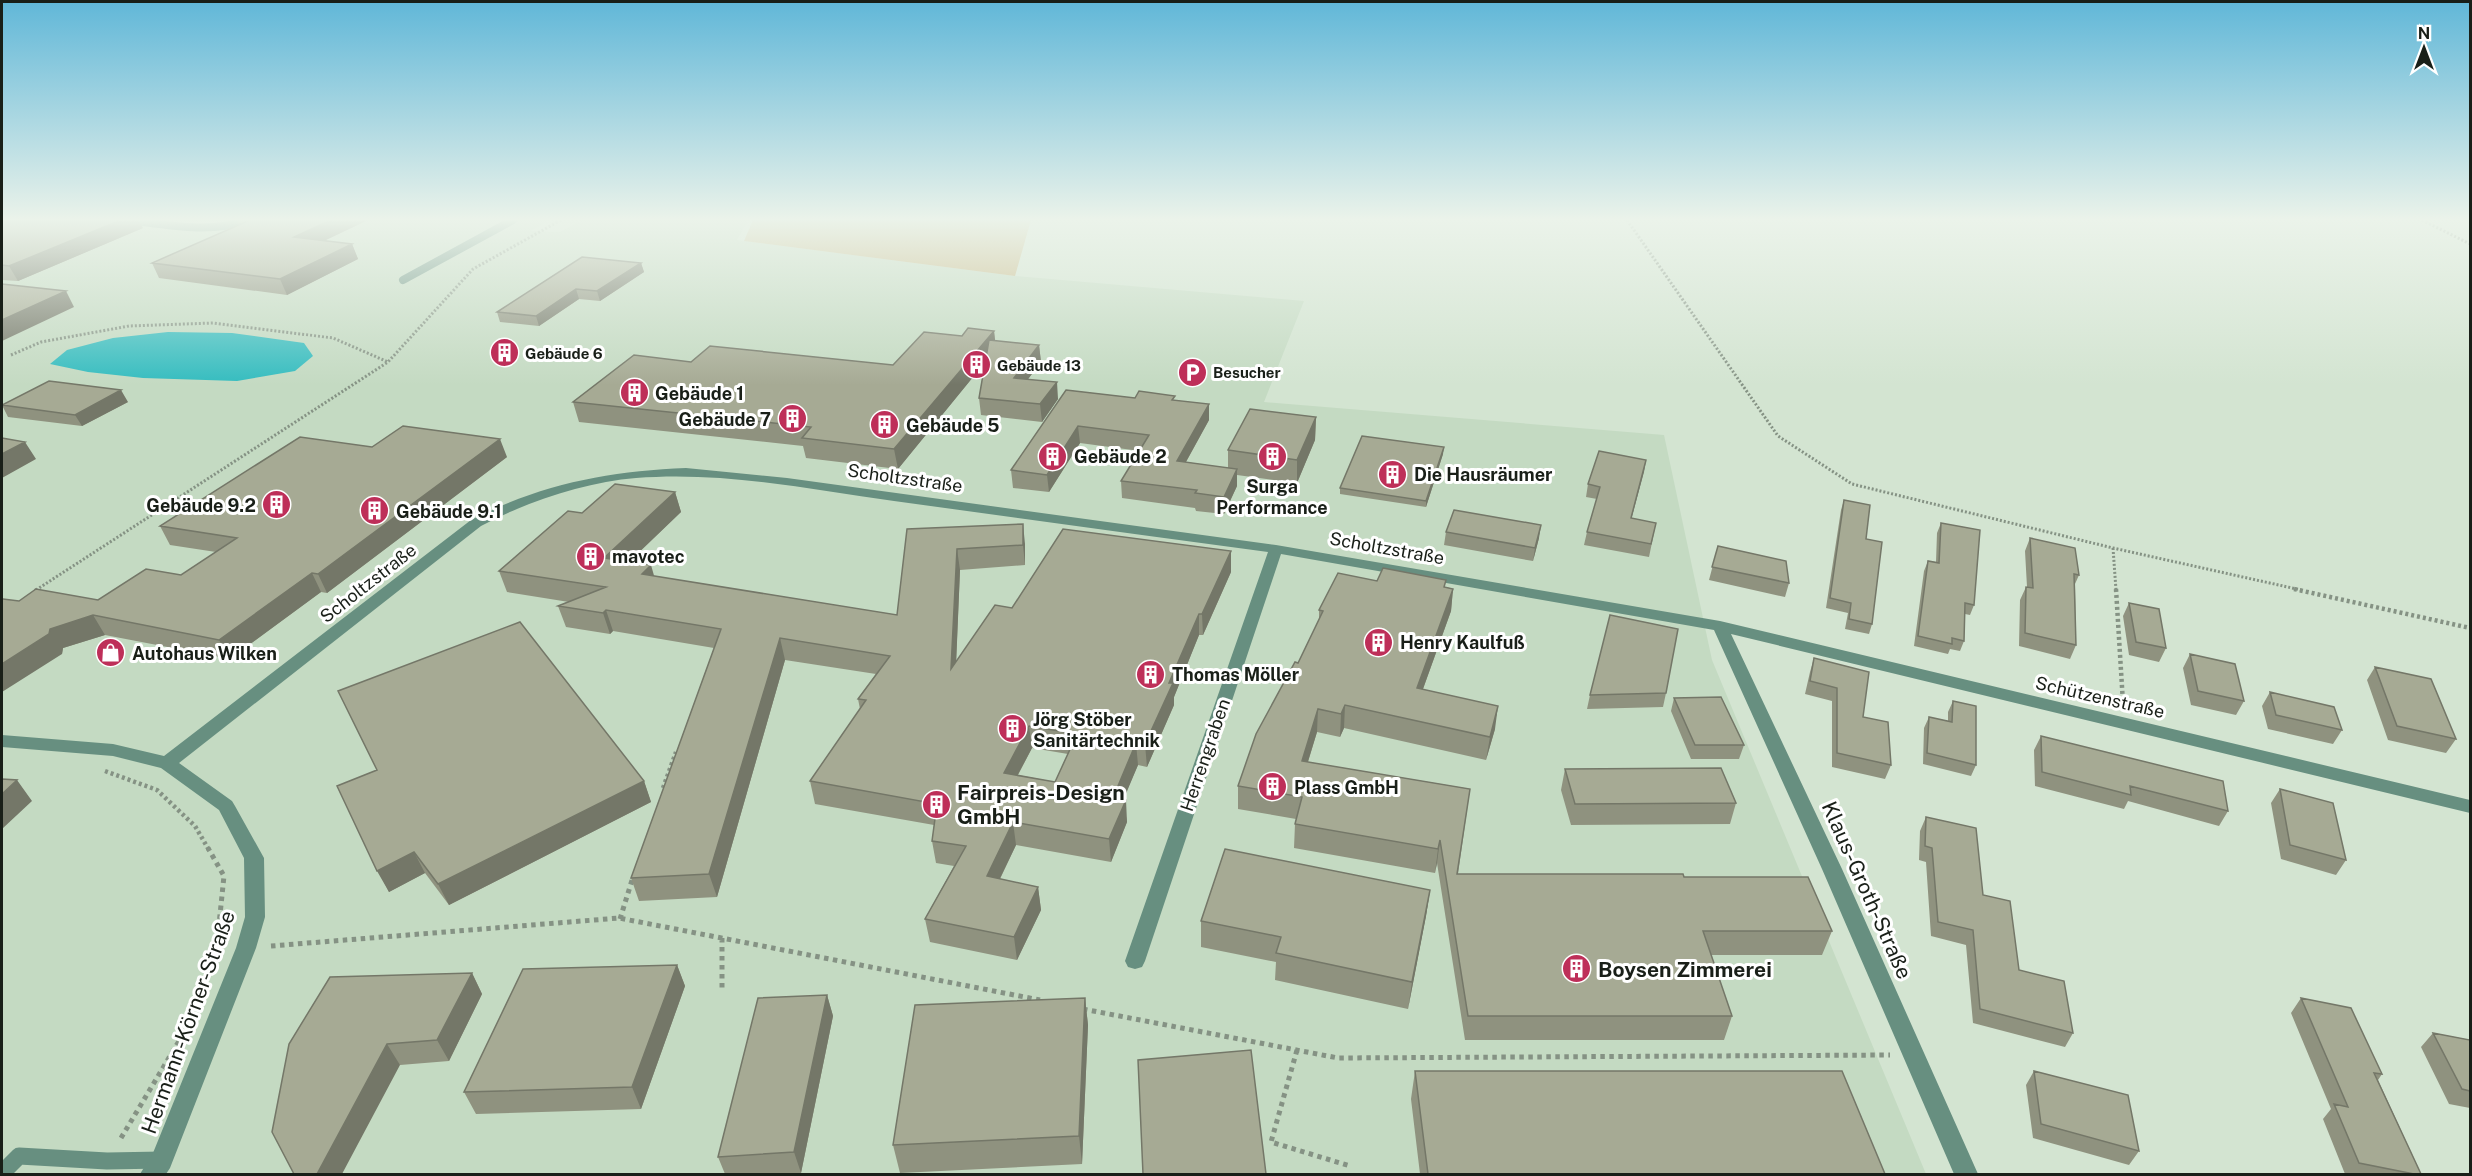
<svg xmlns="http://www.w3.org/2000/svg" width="2472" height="1176" viewBox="0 0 2472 1176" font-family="'Public Sans',sans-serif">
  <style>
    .built { fill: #c4dac2 }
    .green { fill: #c8b37d }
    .water { fill: #34bcbf }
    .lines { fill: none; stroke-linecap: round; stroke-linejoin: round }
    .path-far2 { stroke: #859284; stroke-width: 3; stroke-dasharray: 2 2; stroke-linecap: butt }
    .path-far1 { stroke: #859284; stroke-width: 4.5; stroke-dasharray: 3 3; stroke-linecap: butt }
    .path { stroke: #859284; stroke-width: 5; stroke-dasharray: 4.5 4.5; stroke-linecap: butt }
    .lane-far1 { stroke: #678f80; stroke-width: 8 }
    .lane { stroke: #678f80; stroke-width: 17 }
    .street { fill: #678f80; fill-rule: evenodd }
    .wall { fill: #8f927f; fill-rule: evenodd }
    .shaded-wall { fill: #747768 }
    .building { fill: #a6aa94; stroke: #747768; stroke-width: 1.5; fill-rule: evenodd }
    .labels { text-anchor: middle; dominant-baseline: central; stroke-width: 6; stroke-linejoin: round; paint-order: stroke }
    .far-poi-label { font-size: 15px; font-weight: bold; fill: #191f18; stroke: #fff; text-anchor: start }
    .poi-label { font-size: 18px; font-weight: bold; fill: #191f18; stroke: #fff; text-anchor: start }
    .street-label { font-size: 18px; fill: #191f18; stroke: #fff }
    .near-poi-label { font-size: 21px; font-weight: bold; fill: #191f18; stroke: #fff; text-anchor: start }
    .near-street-label { font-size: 21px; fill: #191f18; stroke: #fff }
  </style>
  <rect width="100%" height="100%" fill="#d3e4d1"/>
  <!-- built -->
  <path class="built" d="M 2,220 L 549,220 L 531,231 L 560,232 L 582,220 L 748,220 L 737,240 L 1015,276 L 1304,301 L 1264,402 L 1664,435 L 1712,660 L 1926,1174 L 2,1174 Z"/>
  <!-- green -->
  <path class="green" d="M 753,220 L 1031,220 L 1015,276 L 744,241 Z"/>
  <!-- water -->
  <path class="water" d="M 168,332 L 232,333 L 304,343 L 313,356 L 295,371 L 237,381 L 143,378 L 88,372 L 50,364 L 67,350 L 113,338 Z"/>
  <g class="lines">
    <!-- path-far2 -->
    <path class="path-far2" d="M 1627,220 L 1778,436 L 1852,484 L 2113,548 L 2301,590
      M 2422,220 L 2470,244
      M 11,355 L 41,342 L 129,326 L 213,323 L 333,338 L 388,362
      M 2113,548 L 2116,590
      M 36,590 L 388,362 L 473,269 L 561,220"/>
    <!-- path-far1 -->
    <path class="path-far1" d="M 2116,589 L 2123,703
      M 2294,589 L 2470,628
      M 35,591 L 39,589
      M 105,771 L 157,790 L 195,826 L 209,850
      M 663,788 L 676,752"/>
    <!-- path -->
    <path class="path" d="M 620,919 L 633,877
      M 722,938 L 722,988
      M 271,946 L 619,918 L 1040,1000
      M 205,980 L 218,934 L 224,876 L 208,848
      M 1083,1009 L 1338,1058 L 1890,1055
      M 1297,1050 L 1271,1142 L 1350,1166
      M 121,1138 L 185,1031"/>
    <!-- lane-far1 -->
    <path class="lane-far1" d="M 127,220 C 168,225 209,234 249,220
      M 403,280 L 513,220"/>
    <!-- lane -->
    <path class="lane" d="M 2,1173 L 19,1156 L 107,1161 L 162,1160"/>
    <!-- street -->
    <path class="street" d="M 686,468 L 787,478 L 1276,545 L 1720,621 L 2470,800 L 2470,813 L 1731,634 L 1842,869 L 1978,1174 L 1954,1174 L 1822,869 L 1714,630 L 1281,554 L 1145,961 L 1142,967 L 1135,969 L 1128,967 L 1125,961 L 1268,552 C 1143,535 1018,518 894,501 C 809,489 722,471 636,478 C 585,482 526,502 481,526 L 179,763 L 232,801 L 235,806 L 264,858 L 265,917 L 256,948 L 170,1168 L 166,1174 L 140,1174 L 153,1153 L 236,948 L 245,917 L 244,858 L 219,810 L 161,768 L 113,756 L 2,747 L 2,735 L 113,744 L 164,756 L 471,520 C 541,484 609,471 686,468 Z"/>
  </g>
  <!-- wall -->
  <path class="wall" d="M 2,220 L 143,228 L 18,281 L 2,280 Z
    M 236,220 L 368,220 L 324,241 L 352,244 L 358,259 L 287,295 L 159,278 L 152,263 L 239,225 Z
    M 641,263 L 644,272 L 600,301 L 579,299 L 539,326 L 500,322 L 497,312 Z
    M 994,331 L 995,341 L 1039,345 L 1041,362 L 1028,379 L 1058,399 L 1042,422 L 981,415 L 979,398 L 985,362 L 898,469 L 806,458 L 803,446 L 579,422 L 573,402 L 691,362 L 893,365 L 962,336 Z
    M 1066,390 L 1135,398 L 1175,400 L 1209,420 L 1186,462 L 1228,468 L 1228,450 L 1316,417 L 1315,440 L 1297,483 L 1237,475 L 1237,486 L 1224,514 L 1196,511 L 1195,508 L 1122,498 L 1121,481 L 1140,451 L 1080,443 L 1049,492 L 1013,488 L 1011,470 Z
    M 128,402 L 82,426 L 8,417 L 2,405 Z
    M 372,447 L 507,457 L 327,593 L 321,592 L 230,659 L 105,635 L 63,648 L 62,654 L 19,601 L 98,600 L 181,575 L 216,552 L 170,545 L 160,526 Z
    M 1443,454 L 1426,507 L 1340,494 L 1340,488 Z
    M 1646,460 L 1631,519 L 1656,523 L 1649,557 L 1584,545 L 1587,532 L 1597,499 L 1586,497 L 1588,484 Z
    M 675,492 L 681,512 L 629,562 L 654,576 L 897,615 L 907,529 L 1025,544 L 1025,565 L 960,570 L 956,662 L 1012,608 L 1231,572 L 1203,635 L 1199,635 L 1174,697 L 1174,705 L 1147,767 L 1138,765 L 1123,799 L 1127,822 L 1111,862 L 1016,845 L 1000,879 L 1038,887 L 1041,910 L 1017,960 L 930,942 L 925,919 L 954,866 L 936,863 L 932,841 L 934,825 L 815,804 L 810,781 L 860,709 L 858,699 L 876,674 L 785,660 L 717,897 L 639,901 L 631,878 L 714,648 L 613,631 L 610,634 L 566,627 L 558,606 L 569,602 L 507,592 L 499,571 L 582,513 ZM 1032,748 L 1068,754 L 1055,782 L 1018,775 Z
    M 1844,500 L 1866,539 L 1872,624 L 1869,634 L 1845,629 L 1848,613 L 1826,608 L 1841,510 Z
    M 1941,523 L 1974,605 L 1970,615 L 1965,614 L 1964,641 L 1960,651 L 1950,649 L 1948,654 L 1914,646 L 1924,571 L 1928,561 L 1936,562 L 1937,533 Z
    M 1446,532 L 1539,538 L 1533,561 L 1444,545 Z
    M 2030,538 L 2079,575 L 2075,584 L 2076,645 L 2070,659 L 2019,646 L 2020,600 L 2026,587 L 2027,587 L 2025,551 Z
    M 1718,546 L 1789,583 L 1785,597 L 1709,580 Z
    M 1377,581 L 1446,587 L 1453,589 L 1451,611 L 1423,689 L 1495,729 L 1486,760 L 1344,728 L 1340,737 L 1317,732 L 1308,762 L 1470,789 L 1458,874 L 1684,877 L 1832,931 L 1822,955 L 1711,955 L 1732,1016 L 1724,1040 L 1465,1040 L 1437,863 L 1435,873 L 1294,848 L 1295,824 L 1296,819 L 1238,809 L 1238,786 L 1319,620 L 1319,610 Z
    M 2129,603 L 2166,648 L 2159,662 L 2129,655 L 2123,616 Z
    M 2190,654 L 2244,701 L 2236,715 L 2191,705 L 2183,668 Z
    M 1814,658 L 1863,717 L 1891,765 L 1885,779 L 1832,767 L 1832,701 L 1805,694 L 1810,672 Z
    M 2375,667 L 2456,739 L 2446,753 L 2388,740 L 2367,680 Z
    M 2270,692 L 2342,730 L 2333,744 L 2268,729 L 2262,706 Z
    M 1666,693 L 1663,707 L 1587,709 L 1590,695 Z
    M 1674,698 L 1744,745 L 1739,759 L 1691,759 L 1671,711 Z
    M 1953,701 L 1976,765 L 1971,776 L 1923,764 L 1924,728 L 1929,717 L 1948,721 L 1948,712 Z
    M 2041,736 L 2228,811 L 2219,826 L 2128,801 L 2124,809 L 2035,786 L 2034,750 Z
    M 1565,769 L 1736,803 L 1730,824 L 1571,825 L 1561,790 Z
    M 644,781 L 651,802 L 449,905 L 425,873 L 389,892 L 337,786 Z
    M 2280,789 L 2346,860 L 2336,875 L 2281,859 L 2271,803 Z
    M 1926,817 L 1983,895 L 2019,970 L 2073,1033 L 2065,1047 L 1973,1023 L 1966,945 L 1931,936 L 1926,862 L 1919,860 L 1920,831 Z
    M 1430,890 L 1426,916 L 1408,1009 L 1275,980 L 1276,962 L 1201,947 L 1201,921 Z
    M 677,965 L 685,986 L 641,1109 L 476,1114 L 464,1092 Z
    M 472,973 L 482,994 L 449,1061 L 400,1065 L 289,1044 Z
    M 827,995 L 833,1016 L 801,1173 L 780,1174 L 725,1174 L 718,1157 Z
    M 1085,998 L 1088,1025 L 1082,1164 L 900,1173 L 893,1145 Z
    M 2301,998 L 2382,1074 L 2378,1080 L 2421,1174 L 2345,1174 L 2323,1119 L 2331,1109 L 2291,1013 Z
    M 2433,1033 L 2470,1040 L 2470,1108 L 2449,1104 L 2421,1047 Z
    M 1415,1071 L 1885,1174 L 1420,1174 L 1411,1099 Z
    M 2034,1071 L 2139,1151 L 2129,1165 L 2033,1138 L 2026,1085 Z"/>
  <!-- shaded-wall -->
  <path class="shaded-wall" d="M 120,220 L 138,220 L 143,228 L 18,281 L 9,266 Z
    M 331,220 L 368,220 L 300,252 L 294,237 Z
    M 352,244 L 358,259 L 287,295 L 280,279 Z
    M 641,263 L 644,272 L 600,301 L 597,291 Z
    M 576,289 L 579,299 L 539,326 L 536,316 Z
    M 66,291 L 74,307 L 2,341 L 2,320 Z
    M 994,331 L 996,349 L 898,469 L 894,449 Z
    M 1039,345 L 1041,362 L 1016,395 L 1014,378 Z
    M 1057,382 L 1058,399 L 1042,422 L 1040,404 Z
    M 121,390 L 128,402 L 82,426 L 75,415 Z
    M 1209,404 L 1209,420 L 1177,478 L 1177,461 Z
    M 1316,417 L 1315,440 L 1297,483 L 1297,460 Z
    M 1078,426 L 1080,443 L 1049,492 L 1047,475 Z
    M 500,439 L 507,457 L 327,593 L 318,574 Z
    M 25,442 L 36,459 L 2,478 L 2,454 Z
    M 1444,447 L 1443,454 L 1426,507 L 1426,501 Z
    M 1646,460 L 1644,472 L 1628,531 L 1631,518 Z
    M 1237,469 L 1237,486 L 1224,514 L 1224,497 Z
    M 675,492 L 681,512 L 611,579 L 604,558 Z
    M 1023,524 L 1025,544 L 1025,565 L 1023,545 Z
    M 1541,525 L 1539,538 L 1533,561 L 1535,548 Z
    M 957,549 L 960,570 L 955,690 L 951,669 Z
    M 1231,551 L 1231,572 L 1203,635 L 1202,614 Z
    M 651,565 L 657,586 L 642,574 Z
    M 312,573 L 321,592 L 230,659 L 219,640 Z
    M 1453,589 L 1451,611 L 1415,711 L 1417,688 Z
    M 606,610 L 613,631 L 610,634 L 603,613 Z
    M 1199,614 L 1199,635 L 1174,697 L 1174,705 L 1147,767 L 1145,744 L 1169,683 Z
    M 93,615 L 105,635 L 63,648 L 62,654 L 2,692 L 2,664 L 50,629 Z
    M 780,638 L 785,660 L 717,897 L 709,874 Z
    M 1345,705 L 1344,728 L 1340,737 L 1341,714 Z
    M 1498,706 L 1495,729 L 1486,760 L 1490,737 Z
    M 1318,709 L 1317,732 L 1301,784 L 1302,761 Z
    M 1029,726 L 1032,748 L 1007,795 L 1004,773 Z
    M 1136,743 L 1138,765 L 1115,820 L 1113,798 Z
    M 17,780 L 32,801 L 2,829 L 2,794 Z
    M 644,781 L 651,802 L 449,905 L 438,884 Z
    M 1126,800 L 1127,822 L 1111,862 L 1109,839 Z
    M 1013,822 L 1016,845 L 990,899 L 987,876 Z
    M 1440,840 L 1437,863 L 1435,873 L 1438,849 Z
    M 414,852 L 425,873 L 389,892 L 377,871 Z
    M 1038,887 L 1041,910 L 1017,960 L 1014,937 Z
    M 1430,890 L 1426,916 L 1408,1009 L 1412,982 Z
    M 677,965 L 685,986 L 641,1109 L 632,1087 Z
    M 472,973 L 482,994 L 449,1061 L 437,1040 Z
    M 827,995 L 833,1016 L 801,1173 L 794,1152 Z
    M 1085,998 L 1088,1025 L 1082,1164 L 1079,1136 Z
    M 387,1044 L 400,1065 L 342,1174 L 317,1174 Z"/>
  <!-- building -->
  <path class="building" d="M 2,220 L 121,220 L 9,266 L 2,265 Z
    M 250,220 L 331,220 L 294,237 L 352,244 L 280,279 L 152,263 Z
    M 582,257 L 641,263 L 597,291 L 576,289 L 536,316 L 497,312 Z
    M 2,284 L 66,291 L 2,320 Z
    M 968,328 L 994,331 L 894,449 L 802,438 L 811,427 L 573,402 L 634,355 L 691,362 L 710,346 L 893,365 L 924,332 L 962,336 Z
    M 989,340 L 1039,345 L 1014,378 L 1057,382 L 1040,404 L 979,398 Z
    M 49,381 L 121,390 L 75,415 L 2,405 Z
    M 1066,390 L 1135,398 L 1139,391 L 1175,396 L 1172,400 L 1209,404 L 1177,461 L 1237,469 L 1224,497 L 1195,493 L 1197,490 L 1121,481 L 1149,435 L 1078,426 L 1047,475 L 1011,470 Z
    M 1250,409 L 1316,417 L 1297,460 L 1228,450 Z
    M 403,426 L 500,439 L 318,574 L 312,573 L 219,640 L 93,615 L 50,629 L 49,634 L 2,664 L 2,599 L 3,599 L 19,601 L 36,589 L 98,600 L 146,569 L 181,575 L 237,538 L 160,526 L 300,437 L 372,447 Z
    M 1362,436 L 1444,447 L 1426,501 L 1340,488 Z
    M 2,438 L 25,442 L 2,454 Z
    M 1599,451 L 1646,460 L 1631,518 L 1656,523 L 1651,544 L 1587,532 L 1600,487 L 1588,484 Z
    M 615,484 L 675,492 L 604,558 L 651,565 L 642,574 L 897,615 L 907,529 L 1023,524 L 1023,545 L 957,549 L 951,669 L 995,605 L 1012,608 L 1063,529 L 1231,551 L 1202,614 L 1199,614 L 1169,683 L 1173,683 L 1145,744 L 1136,743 L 1113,798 L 1126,800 L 1109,839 L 1013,822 L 987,876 L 1038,887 L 1014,937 L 925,919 L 966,846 L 932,841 L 937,804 L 810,781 L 866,700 L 858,699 L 890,656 L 780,638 L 709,874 L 631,878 L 721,629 L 606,610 L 603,613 L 558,606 L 606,587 L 499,571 L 568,511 L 582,513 ZM 1029,726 L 1077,734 L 1055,782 L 1004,773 Z
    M 1844,500 L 1870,505 L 1866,539 L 1882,542 L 1872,624 L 1849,619 L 1851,603 L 1830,598 Z
    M 1454,510 L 1541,525 L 1535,548 L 1446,532 Z
    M 1941,523 L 1980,530 L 1974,605 L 1965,603 L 1964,641 L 1952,638 L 1952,644 L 1918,636 L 1928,561 L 1939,563 Z
    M 2030,538 L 2075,548 L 2079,575 L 2074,574 L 2076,645 L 2025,633 L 2026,587 L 2033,588 Z
    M 1718,546 L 1786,561 L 1789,583 L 1712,567 Z
    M 1383,568 L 1446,580 L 1444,587 L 1453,589 L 1417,688 L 1498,706 L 1490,737 L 1345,705 L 1341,714 L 1318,709 L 1302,761 L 1470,789 L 1457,874 L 1683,874 L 1684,877 L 1808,877 L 1832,931 L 1703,931 L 1732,1016 L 1468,1016 L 1440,840 L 1438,849 L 1295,824 L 1302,797 L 1238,786 L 1256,734 L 1295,662 L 1298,663 L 1323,611 L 1319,610 L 1338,573 L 1377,581 Z
    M 2129,603 L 2159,609 L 2166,648 L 2136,642 Z
    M 1610,615 L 1678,629 L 1666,693 L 1590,695 Z
    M 520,622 L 644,781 L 438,884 L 414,852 L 377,871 L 337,786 L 377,770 L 338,691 Z
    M 2190,654 L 2235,664 L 2244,701 L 2198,691 Z
    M 1814,658 L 1869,672 L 1863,717 L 1888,722 L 1891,765 L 1837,753 L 1837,688 L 1810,681 Z
    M 2375,667 L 2431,679 L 2456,739 L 2397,726 Z
    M 2270,692 L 2334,707 L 2342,730 L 2276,715 Z
    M 1721,697 L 1744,745 L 1695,745 L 1674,698 Z
    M 1953,701 L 1976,706 L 1976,765 L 1927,753 L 1929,717 L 1952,722 Z
    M 2041,736 L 2223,781 L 2228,811 L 2130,786 L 2131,795 L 2042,772 Z
    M 1721,768 L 1736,803 L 1575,804 L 1565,769 Z
    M 2,779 L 17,780 L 2,794 Z
    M 2280,789 L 2333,803 L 2346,860 L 2290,845 Z
    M 1926,817 L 1976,828 L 1983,895 L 2010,901 L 2019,970 L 2064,981 L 2073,1033 L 1980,1009 L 1973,930 L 1938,922 L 1932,848 L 1925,846 Z
    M 1225,849 L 1430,890 L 1412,982 L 1276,953 L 1281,937 L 1201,921 Z
    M 677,965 L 632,1087 L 464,1092 L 523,969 Z
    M 472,973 L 437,1040 L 387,1044 L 317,1174 L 294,1174 L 272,1132 L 289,1044 L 330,977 Z
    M 827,995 L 794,1152 L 718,1157 L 758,998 Z
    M 1085,998 L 1079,1136 L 893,1145 L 915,1005 Z
    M 2301,998 L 2351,1008 L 2382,1074 L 2374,1073 L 2421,1174 L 2414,1174 L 2359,1163 L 2334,1104 L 2348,1107 Z
    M 2433,1033 L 2470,1040 L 2470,1091 L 2462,1089 Z
    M 1251,1050 L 1266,1174 L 1143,1174 L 1138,1060 Z
    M 1415,1071 L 1842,1071 L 1885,1174 L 1428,1174 Z
    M 2034,1071 L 2128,1095 L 2139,1151 L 2041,1124 Z"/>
  <!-- sky -->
  <linearGradient id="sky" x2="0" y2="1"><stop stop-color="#60b7d8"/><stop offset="0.57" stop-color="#ebf3ea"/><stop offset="1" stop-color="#ebf3ea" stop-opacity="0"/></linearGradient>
  <rect width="2472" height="385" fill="url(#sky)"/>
  <!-- icons -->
  <defs>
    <symbol id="building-disc" viewBox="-11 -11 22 22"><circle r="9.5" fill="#be2f59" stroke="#fff"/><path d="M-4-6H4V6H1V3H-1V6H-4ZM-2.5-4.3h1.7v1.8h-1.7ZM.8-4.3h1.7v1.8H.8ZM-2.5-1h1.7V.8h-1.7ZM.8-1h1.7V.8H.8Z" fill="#fff"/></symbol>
    <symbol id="parking-disc" viewBox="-11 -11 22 22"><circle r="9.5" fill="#be2f59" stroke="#fff"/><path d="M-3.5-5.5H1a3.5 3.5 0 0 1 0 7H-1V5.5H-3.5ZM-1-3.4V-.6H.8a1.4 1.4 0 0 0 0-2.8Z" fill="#fff"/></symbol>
    <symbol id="shop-disc" viewBox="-11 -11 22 22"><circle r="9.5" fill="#be2f59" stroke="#fff"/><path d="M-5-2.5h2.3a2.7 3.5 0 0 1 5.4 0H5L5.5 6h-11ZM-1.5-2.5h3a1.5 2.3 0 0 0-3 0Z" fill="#fff"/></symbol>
  </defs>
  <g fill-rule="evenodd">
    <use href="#building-disc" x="488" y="336" width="33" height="33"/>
    <use href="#building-disc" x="960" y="348" width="33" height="33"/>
    <use href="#parking-disc" x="1176" y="356" width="33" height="33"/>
    <use href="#building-disc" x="618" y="376" width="33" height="33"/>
    <use href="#building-disc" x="776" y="402" width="33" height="33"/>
    <use href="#building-disc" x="868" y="408" width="33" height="33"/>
    <use href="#building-disc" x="1036" y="440" width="33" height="33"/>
    <use href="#building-disc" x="1256" y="440" width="33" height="33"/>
    <use href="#building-disc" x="1376" y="458" width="33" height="33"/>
    <use href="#building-disc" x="260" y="488" width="33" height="33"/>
    <use href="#building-disc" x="358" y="494" width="33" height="33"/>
    <use href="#building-disc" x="574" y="540" width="33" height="33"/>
    <use href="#building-disc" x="1362" y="626" width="33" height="33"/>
    <use href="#shop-disc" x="94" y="636" width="33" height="33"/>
    <use href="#building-disc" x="1134" y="658" width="33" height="33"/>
    <use href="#building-disc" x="996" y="712" width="33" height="33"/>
    <use href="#building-disc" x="1256" y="770" width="33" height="33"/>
    <use href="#building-disc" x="920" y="788" width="33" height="33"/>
    <use href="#building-disc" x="1560" y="952" width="33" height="33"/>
  </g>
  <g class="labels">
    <!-- far-poi labels -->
    <g class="far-poi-label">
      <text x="525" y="353">Gebäude 6</text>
      <text x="997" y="365">Gebäude 13</text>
      <text x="1213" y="372">Besucher</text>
    </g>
    <!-- poi labels -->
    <g class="poi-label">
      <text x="655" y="393">Gebäude 1</text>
      <text x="771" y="419" text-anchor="end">Gebäude 7</text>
      <text x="906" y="425">Gebäude 5</text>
      <text x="1074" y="456">Gebäude 2</text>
      <text x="1414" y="474">Die Hausräumer</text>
      <text x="1272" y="486" text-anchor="middle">Surga<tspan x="1272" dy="21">Performance</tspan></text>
      <text x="256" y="505" text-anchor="end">Gebäude 9.2</text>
      <text x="396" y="511">Gebäude 9.1</text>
      <text x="612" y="556">mavotec</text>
      <text x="1400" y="642">Henry Kaulfuß</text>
      <text x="132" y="653">Autohaus Wilken</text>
      <text x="1172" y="674">Thomas Möller</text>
      <text x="1033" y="719">Jörg Stöber<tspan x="1033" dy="21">Sanitärtechnik</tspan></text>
      <text x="1294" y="787">Plass GmbH</text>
    </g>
    <!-- street labels -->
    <g class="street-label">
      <text transform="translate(905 478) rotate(8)">Scholtzstraße</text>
      <text transform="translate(1387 548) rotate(10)">Scholtzstraße</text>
      <text transform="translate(368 583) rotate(-38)">Scholtzstraße</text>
      <text transform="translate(2100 697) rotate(13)">Schützenstraße</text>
      <text transform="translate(1205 755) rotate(-71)">Herrengraben</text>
    </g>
    <!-- near-poi labels -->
    <g class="near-poi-label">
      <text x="957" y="792">Fairpreis-Design<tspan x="957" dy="24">GmbH</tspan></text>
      <text x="1598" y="969">Boysen Zimmerei</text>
    </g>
    <!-- near-street labels -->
    <g class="near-street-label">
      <text transform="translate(1867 890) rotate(66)">Klaus-Groth-Straße</text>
      <text transform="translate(188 1022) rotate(-70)">Hermann-Körner-Straße</text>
    </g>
  </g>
  <!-- border -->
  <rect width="2472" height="1176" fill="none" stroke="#191f18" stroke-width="6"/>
  <!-- north arrow -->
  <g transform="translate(2424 48)" stroke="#ffffff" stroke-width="4.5" paint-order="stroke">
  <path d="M0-4.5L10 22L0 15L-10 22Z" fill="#191f18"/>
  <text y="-9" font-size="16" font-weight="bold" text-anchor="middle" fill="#191f18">N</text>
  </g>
</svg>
